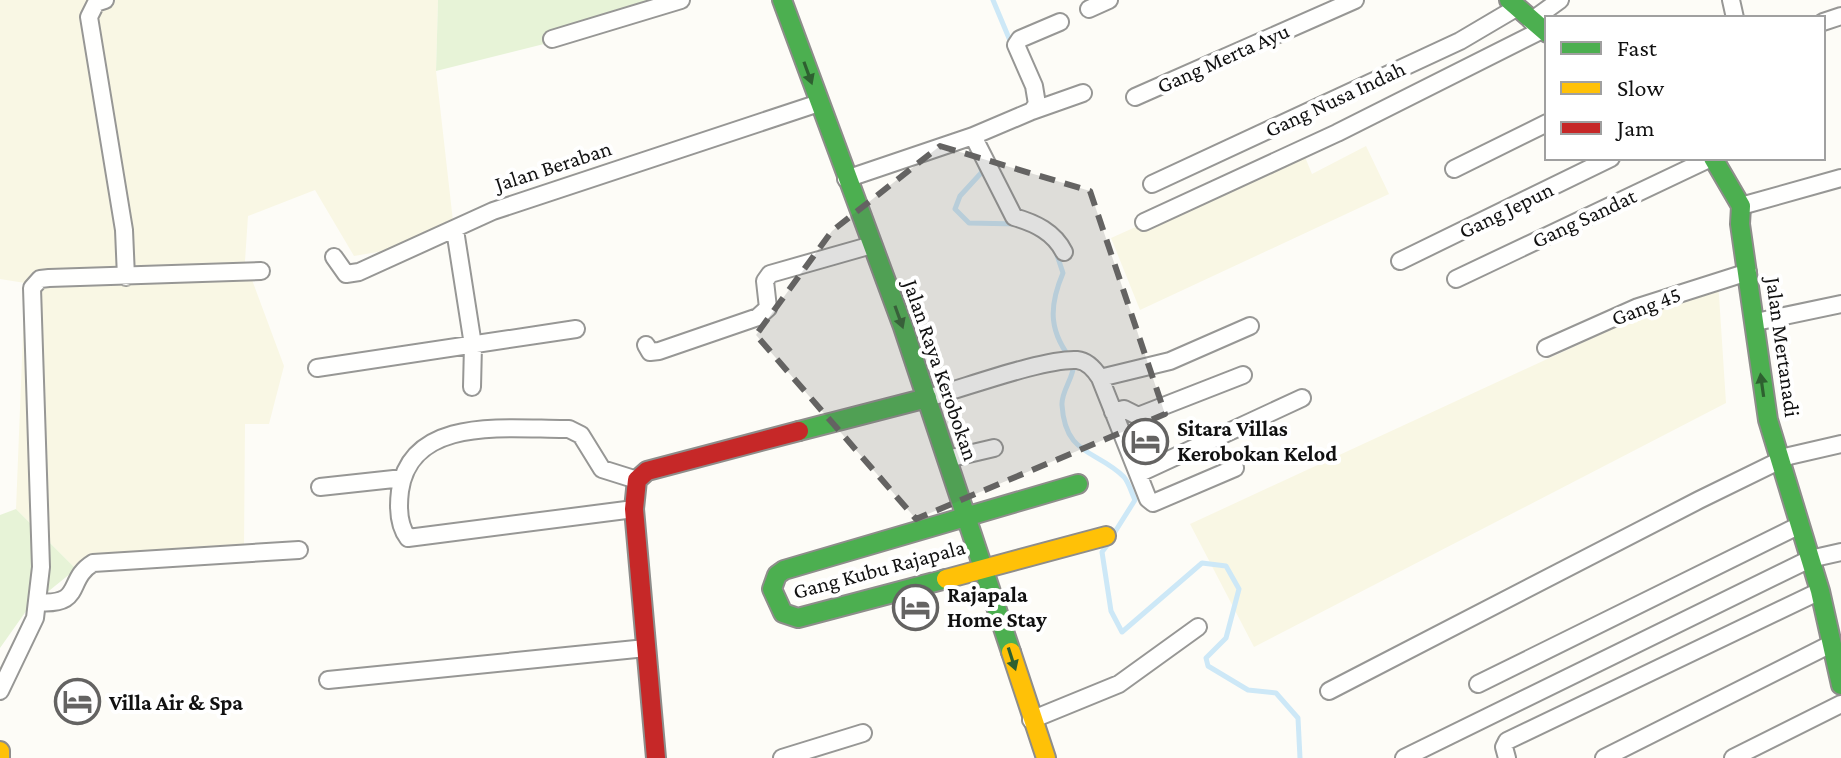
<svg xmlns="http://www.w3.org/2000/svg" width="1841" height="758" viewBox="0 0 1841 758" font-family="'Crimson Pro',serif">
  <style>
    .farmland { fill: #f9f7e4 }
    .green { fill: #e7f3d7 }
    .lines { fill: none; stroke-linecap: round; stroke-linejoin: round }
    .stream { stroke: #cde8f7; stroke-width: 5 }
    .street-casing { stroke: #979795; stroke-width: 20 }
    .fast-casing { stroke: #8e8d8b; stroke-width: 22 }
    .slow-casing { stroke: #8e8d8b; stroke-width: 22 }
    .jam-casing { stroke: #8e8d8b; stroke-width: 22 }
    .street { stroke: #fffffe; stroke-width: 16 }
    .fast { stroke: #4caf50; stroke-width: 18 }
    .slow { stroke: #ffc107; stroke-width: 18 }
    .jam { stroke: #c62828; stroke-width: 18 }
    .oneway { fill: #2e6030 }
    .marked { fill: #646362; fill-opacity: 0.2; stroke: #646362; stroke-width: 6; stroke-dasharray: 16 10; stroke-linejoin: round }
    .labels { text-anchor: middle; dominant-baseline: central; stroke-width: 8; stroke-linejoin: round; paint-order: stroke }
    .street-label { font-size: 22px; fill: #111; stroke: #fff }
    .poi-label { font-size: 22px; font-weight: bold; fill: #111; stroke: #fff; text-anchor: start }
  </style>
  <rect width="100%" height="100%" fill="#fdfcf7"/>
  <!-- farmland -->
  <path class="farmland" d="M 0,0 L 438,0 L 436,71 L 455,239 L 354,256 L 315,190 L 248,216 L 245,261 L 284,366 L 269,424 L 245,424 L 244,548 L 76,569 L 16,509 L 25,283 L 0,279 Z
    M 1366,146 L 1389,194 L 1140,310 L 1111,238 L 1303,152 L 1312,174 Z
    M 1718,280 L 1726,403 L 1254,647 L 1190,524 Z"/>
  <!-- green -->
  <path class="green" d="M 438,0 L 669,0 L 564,39 L 436,71 Z
    M 16,509 L 76,569 L 29,607 L 0,648 L 0,515 Z"/>
  <g class="lines">
    <!-- stream -->
    <path class="stream" d="M 993,0 L 1011,43
      M 980,166 L 982,172 L 960,196 L 955,209 L 969,223 L 1018,224
      M 1056,252 L 1063,273 C 1048,308 1049,333 1074,363 C 1074,378 1061,391 1062,405 C 1065,456 1097,450 1124,477 C 1129,483 1132,494 1135,500 L 1113,535
      M 1108,544 L 1102,552 L 1111,611 L 1122,632 L 1202,563 L 1226,566 L 1239,589 L 1226,638 L 1206,658 L 1208,666 L 1248,690 L 1276,693 L 1298,718 L 1300,758"/>
    <defs>
      <path id="street" d="M 105,0 L 96,3 L 89,17 L 124,230 L 126,277
        M 1731,0 L 1735,18
        M 1089,9 L 1109,0
        M 1531,21 L 1560,0
        M 1823,22 L 1841,16
        M 552,39 L 681,0
        M 1135,97 L 1355,0
        M 1032,111 L 1083,93
        M 973,136 L 1032,111 L 1037,104 L 1034,86 L 1016,45 L 1020,39 L 1060,22
        M 1454,169 L 1547,123
        M 846,179 L 973,136 L 1014,217 C 1035,223 1054,232 1064,252
        M 1152,184 L 1460,41 L 1516,8
        M 1741,206 L 1841,178
        M 1144,222 L 1337,133 L 1542,30
        M 455,230 L 473,345 L 472,387
        M 334,257 L 346,274 L 359,272 L 493,211 L 819,103
        M 1400,261 L 1611,158
        M 1456,279 L 1711,158
        M 1756,322 L 1841,304
        M 646,345 L 650,352 L 659,351 L 758,317 L 768,308 L 765,281 L 770,274 L 872,245
        M 1546,348 L 1638,307 L 1748,272
        M 317,368 L 576,329
        M 1100,378 L 1170,361 L 1250,326
        M 927,398 C 962,389 1044,358 1077,360 C 1087,361 1095,370 1100,378 L 1148,499 L 1153,503 L 1235,468
        M 1113,412 L 1124,409 L 1138,416 L 1243,375
        M 947,459 L 994,448
        M 1138,474 L 1302,398
        M 320,487 L 403,478
        M 634,509 L 408,538 C 398,525 398,507 400,491 C 411,413 514,430 569,429 L 581,435 L 602,469 L 637,480
        M 37,602 C 85,606 65,580 93,563 L 299,550
        M 328,680 L 646,648
        M 1478,684 L 1800,525
        M 0,691 L 35,618 L 41,567 L 32,288 L 40,279 L 49,278 L 261,271
        M 1329,691 L 1699,500 L 1789,456 L 1841,444
        M 1031,720 L 1119,684 L 1198,627
        M 782,758 L 863,733
        M 1404,758 L 1810,559 L 1841,552
        M 1507,758 L 1504,747 L 1507,741 L 1820,591
        M 1604,758 L 1831,644
        M 1733,758 L 1841,704"/>
      <path id="fast" d="M 782,0 L 903,327 L 1011,652
        M 1509,0 L 1547,33
        M 1713,158 L 1741,206 L 1740,224 L 1768,420 L 1820,591 L 1841,685
        M 799,431 L 927,398
        M 946,579 L 798,618 L 783,613 L 772,589 L 777,575 L 784,570 L 1078,484"/>
      <path id="slow" d="M 946,579 L 1106,536
        M 1011,652 L 1046,758
        M 0,751 L 0,758"/>
      <path id="jam" d="M 656,758 L 634,509 L 637,480 L 647,471 L 799,431"/>
    </defs>
    <!-- street casing -->
    <use href="#street" class="street-casing"/>
    <!-- fast casing -->
    <use href="#fast" class="fast-casing"/>
    <!-- slow casing -->
    <use href="#slow" class="slow-casing"/>
    <!-- jam casing -->
    <use href="#jam" class="jam-casing"/>
    <!-- street -->
    <use href="#street" class="street"/>
    <!-- fast -->
    <use href="#fast" class="fast"/>
    <!-- slow -->
    <use href="#slow" class="slow"/>
    <!-- jam -->
    <use href="#jam" class="jam"/>
  </g>
  <!-- one-way arrows -->
  <defs><path id="oneway-solid" d="M-6-.8H1V-3.2L6.5 0L1 3.2V.8H-6Z" transform="scale(2)"/></defs>
  <g class="oneway">
    <use href="#oneway-solid" transform="translate(808 73) rotate(70)"/>
    <use href="#oneway-solid" transform="translate(899 317) rotate(70)"/>
    <use href="#oneway-solid" transform="translate(1762 385) rotate(-98)"/>
    <use href="#oneway-solid" transform="translate(1012 659) rotate(72)"/>
  </g>
  <!-- marked area -->
  <path class="marked" d="M 940,146 L 1090,191 L 1165,414 L 916,519 L 756,335 L 832,231 Z"/>
  <!-- icons -->
  <defs>
    <symbol id="hotel-ring" viewBox="-11 -11 22 22"><circle r="9.5" fill="#fff" stroke="#646362" stroke-width="1.5"/><path d="M-6-4.5h1.5V1H6V5H4.5V3h-9V5H-6ZM-4 0a1.8 1.8 0 1 1 3.6 0ZM.5 0V-2.5h3Q6-2.5 6 0Z" fill="#646362"/></symbol>
  </defs>
  <g fill-rule="evenodd">
    <use href="#hotel-ring" x="1120" y="416" width="51" height="51"/>
    <use href="#hotel-ring" x="890" y="582" width="51" height="51"/>
    <use href="#hotel-ring" x="52" y="676" width="51" height="51"/>
  </g>
  <g class="labels">
    <!-- street labels -->
    <g class="street-label">
      <text transform="translate(1223 58) rotate(-24)">Gang Merta Ayu</text>
      <text transform="translate(1335 99) rotate(-25)">Gang Nusa Indah</text>
      <text transform="translate(553 166) rotate(-18)">Jalan Beraban</text>
      <text transform="translate(1506 210) rotate(-26)">Gang Jepun</text>
      <text transform="translate(1584 218) rotate(-25)">Gang Sandat</text>
      <text transform="translate(1646 306) rotate(-21)">Gang 45</text>
      <text transform="translate(1783 347) rotate(82)">Jalan Mertanadi</text>
      <text transform="translate(941 370) rotate(71)">Jalan Raya Kerobokan</text>
      <text transform="translate(879 569) rotate(-15)">Gang Kubu Rajapala</text>
    </g>
    <!-- poi labels -->
    <g class="poi-label">
      <text x="1177" y="428">Sitara Villas<tspan x="1177" dy="25">Kerobokan Kelod</tspan></text>
      <text x="947" y="594">Rajapala<tspan x="947" dy="25">Home Stay</tspan></text>
      <text x="109" y="702">Villa Air &amp; Spa</text>
    </g>
  </g>
  <!-- legend -->
  <rect x="1545" y="16" width="280" height="144" fill="#ffffff" stroke="#a0a0a0" stroke-width="2"/>
  <rect x="1561" y="42" width="40" height="12" fill="#4caf50" stroke="#a0a0a0" stroke-width="2"/>
  <text x="1617" y="56" font-size="24" fill="#111111">Fast</text>
  <rect x="1561" y="82" width="40" height="12" fill="#ffc107" stroke="#a0a0a0" stroke-width="2"/>
  <text x="1617" y="96" font-size="24" fill="#111111">Slow</text>
  <rect x="1561" y="122" width="40" height="12" fill="#c62828" stroke="#a0a0a0" stroke-width="2"/>
  <text x="1617" y="136" font-size="24" fill="#111111">Jam</text>
</svg>
